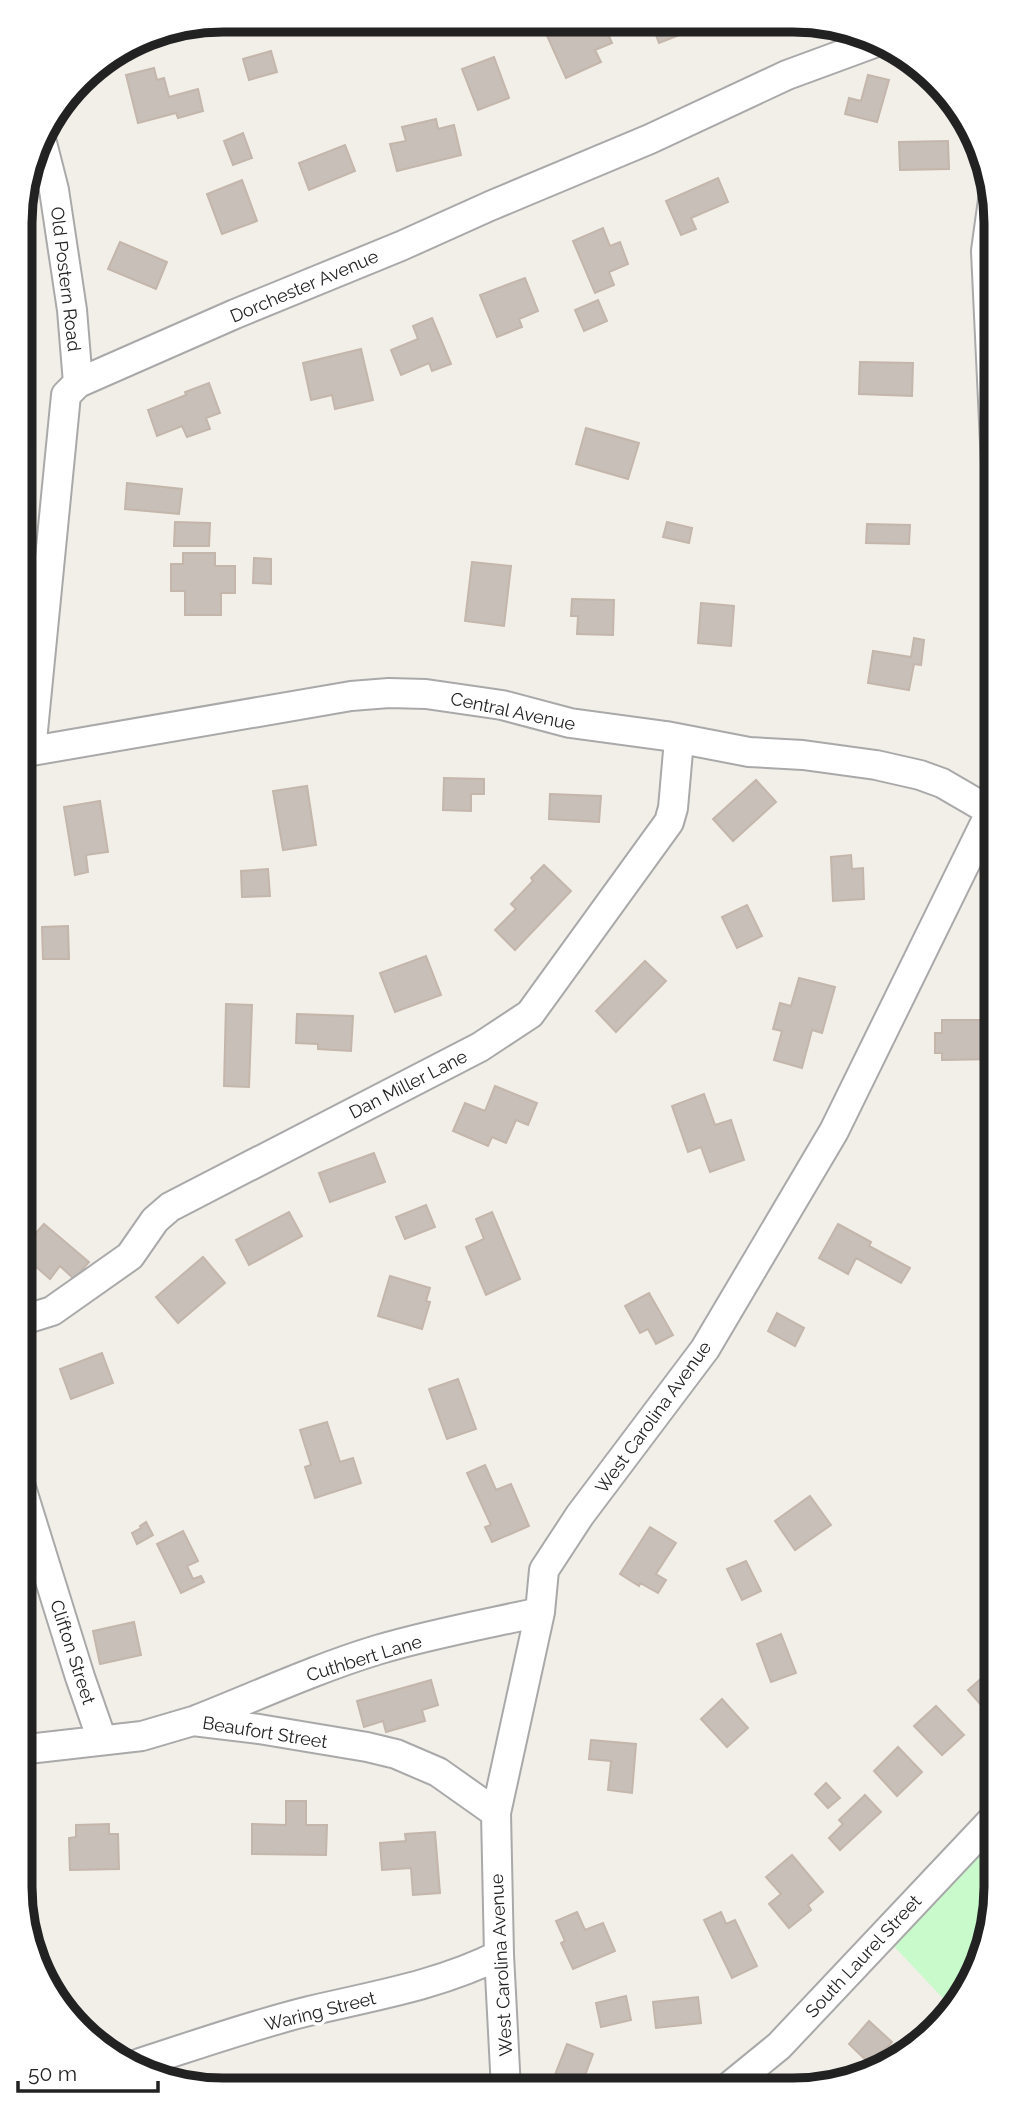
<svg xmlns="http://www.w3.org/2000/svg" width="1016" height="2109" viewBox="0 0 1016 2109" font-family="Raleway,sans-serif">
  <style>
    .park { fill: #c8facc }
    .building { fill: #c7bfb8; stroke: #c4b6ab; stroke-width: 2 }
    .lines { fill: none; stroke-linecap: round; stroke-linejoin: round }
    .minor-casing { stroke: #a9a9a9; stroke-width: 32 }
    .minor { stroke: #fff; stroke-width: 28 }
    .labels { text-anchor: middle; dominant-baseline: central; stroke-width: 7; stroke-linejoin: round; paint-order: stroke }
    .street-label { font-size: 18px; fill: #222; stroke: #fff }
    .rim { fill: none; stroke: #222; stroke-width: 9 }
  </style>
  <rect width="100%" height="100%" fill="#f2efe9"/>
  <!-- park -->
  <path class="park" d="M 996,1831 L 996,1901 L 955,2011 L 888,1940 Z"/>
  <!-- building -->
  <path class="building" d="M 561,21 L 582,22 L 585,29 L 603,22 L 612,43 L 595,50 L 601,62 L 566,78 L 544,29 Z
    M 651,22 L 713,22 L 659,43 Z
    M 271,51 L 277,72 L 249,80 L 243,59 Z
    M 494,57 L 509,98 L 478,110 L 462,69 Z
    M 154,68 L 157,80 L 164,78 L 169,97 L 198,89 L 203,111 L 178,118 L 176,113 L 138,123 L 126,75 Z
    M 868,75 L 889,80 L 877,122 L 845,114 L 849,98 L 861,101 Z
    M 436,119 L 438,129 L 454,125 L 461,155 L 397,171 L 390,144 L 406,141 L 402,127 Z
    M 243,133 L 252,158 L 233,165 L 224,141 Z
    M 948,141 L 949,169 L 900,170 L 899,142 Z
    M 345,145 L 355,171 L 309,190 L 299,163 Z
    M 718,178 L 728,202 L 691,218 L 696,229 L 681,235 L 666,201 Z
    M 242,180 L 257,221 L 222,234 L 207,194 Z
    M 603,228 L 610,246 L 620,242 L 628,264 L 609,272 L 614,285 L 595,293 L 573,241 Z
    M 120,242 L 167,262 L 156,289 L 108,269 Z
    M 525,278 L 538,311 L 519,319 L 522,327 L 497,337 L 480,295 Z
    M 598,300 L 607,321 L 584,331 L 575,310 Z
    M 432,318 L 451,364 L 432,371 L 429,363 L 401,375 L 391,350 L 418,339 L 413,326 Z
    M 361,349 L 373,400 L 335,409 L 332,395 L 311,400 L 303,363 Z
    M 860,362 L 913,363 L 912,396 L 859,394 Z
    M 209,383 L 220,413 L 206,418 L 210,429 L 187,437 L 182,426 L 157,436 L 148,410 L 186,395 L 185,392 Z
    M 586,428 L 639,443 L 628,479 L 576,464 Z
    M 127,483 L 182,489 L 179,514 L 125,509 Z
    M 175,522 L 210,523 L 209,546 L 174,546 Z
    M 667,522 L 692,528 L 689,543 L 663,537 Z
    M 867,524 L 910,525 L 909,544 L 866,543 Z
    M 183,553 L 215,553 L 215,566 L 235,566 L 235,593 L 221,593 L 221,615 L 185,615 L 185,591 L 171,591 L 171,564 L 183,564 Z
    M 254,558 L 271,559 L 271,584 L 253,583 Z
    M 472,562 L 511,566 L 504,626 L 465,621 Z
    M 572,599 L 614,600 L 613,635 L 577,634 L 578,616 L 571,616 Z
    M 701,603 L 734,606 L 731,646 L 698,643 Z
    M 914,638 L 924,640 L 921,665 L 914,664 L 909,690 L 868,683 L 873,651 L 911,657 Z
    M 444,778 L 484,779 L 484,794 L 471,794 L 471,811 L 443,810 Z
    M 756,780 L 776,802 L 733,841 L 713,819 Z
    M 307,786 L 316,845 L 283,850 L 273,791 Z
    M 550,794 L 601,796 L 599,822 L 549,819 Z
    M 100,801 L 108,852 L 86,855 L 88,872 L 75,875 L 64,807 Z
    M 851,855 L 852,869 L 863,868 L 864,899 L 833,901 L 831,857 Z
    M 544,865 L 571,891 L 515,950 L 495,930 L 516,909 L 511,904 L 533,881 L 531,878 Z
    M 268,869 L 270,896 L 242,897 L 241,871 Z
    M 747,905 L 762,936 L 737,948 L 722,917 Z
    M 981,915 L 997,915 L 997,1059 L 942,1060 L 942,1053 L 935,1053 L 935,1033 L 942,1033 L 942,1020 L 983,1020 Z
    M 68,926 L 69,959 L 43,959 L 42,927 Z
    M 426,956 L 441,995 L 395,1012 L 380,973 Z
    M 645,961 L 666,981 L 616,1032 L 596,1011 Z
    M 799,978 L 835,987 L 822,1033 L 812,1030 L 802,1068 L 774,1060 L 782,1031 L 773,1029 L 780,1003 L 791,1006 Z
    M 226,1004 L 252,1005 L 249,1087 L 224,1086 Z
    M 20,1011 L 22,1023 L 26,1023 L 28,1038 L 20,1040 Z
    M 297,1014 L 353,1016 L 351,1051 L 318,1049 L 318,1044 L 296,1043 Z
    M 985,1061 L 997,1061 L 997,1081 L 985,1081 Z
    M 495,1086 L 537,1103 L 528,1125 L 516,1120 L 506,1143 L 492,1137 L 488,1146 L 453,1131 L 465,1103 L 485,1111 Z
    M 704,1094 L 715,1125 L 731,1120 L 744,1160 L 710,1172 L 701,1147 L 688,1152 L 672,1106 Z
    M 374,1153 L 385,1182 L 330,1202 L 319,1173 Z
    M 426,1205 L 435,1227 L 405,1239 L 396,1217 Z
    M 289,1212 L 302,1236 L 249,1265 L 236,1240 Z
    M 492,1212 L 520,1279 L 486,1295 L 466,1247 L 484,1239 L 476,1219 Z
    M 20,1221 L 35,1234 L 44,1224 L 89,1262 L 74,1279 L 60,1266 L 50,1279 L 20,1253 Z
    M 838,1224 L 871,1242 L 869,1246 L 910,1268 L 901,1283 L 856,1258 L 848,1274 L 819,1258 Z
    M 203,1257 L 225,1283 L 178,1323 L 156,1297 Z
    M 390,1276 L 430,1288 L 426,1301 L 430,1302 L 422,1329 L 378,1316 Z
    M 649,1293 L 673,1335 L 656,1344 L 648,1329 L 640,1333 L 625,1306 Z
    M 777,1313 L 804,1328 L 795,1346 L 768,1331 Z
    M 102,1353 L 113,1383 L 71,1399 L 60,1369 Z
    M 458,1379 L 476,1429 L 447,1439 L 429,1389 Z
    M 327,1422 L 340,1462 L 353,1458 L 361,1483 L 315,1498 L 305,1467 L 311,1465 L 300,1430 Z
    M 485,1465 L 496,1490 L 511,1484 L 529,1526 L 492,1542 L 485,1527 L 491,1525 L 467,1473 Z
    M 810,1496 L 831,1525 L 795,1550 L 775,1521 Z
    M 146,1522 L 153,1535 L 137,1544 L 132,1533 L 141,1528 L 140,1526 Z
    M 650,1527 L 676,1543 L 656,1574 L 666,1580 L 658,1593 L 640,1583 L 639,1586 L 620,1574 Z
    M 183,1531 L 198,1561 L 187,1566 L 193,1579 L 201,1576 L 204,1582 L 181,1593 L 157,1544 Z
    M 746,1561 L 761,1591 L 742,1600 L 727,1569 Z
    M 134,1622 L 141,1655 L 100,1664 L 93,1631 Z
    M 781,1634 L 796,1673 L 771,1682 L 757,1644 Z
    M 992,1669 L 996,1674 L 996,1706 L 988,1713 L 968,1690 Z
    M 431,1680 L 438,1705 L 422,1710 L 425,1721 L 386,1732 L 383,1721 L 364,1727 L 357,1701 Z
    M 722,1699 L 748,1728 L 727,1747 L 701,1719 Z
    M 936,1706 L 964,1735 L 942,1755 L 914,1726 Z
    M 591,1740 L 636,1744 L 632,1793 L 608,1790 L 611,1761 L 589,1759 Z
    M 898,1747 L 922,1772 L 897,1796 L 874,1771 Z
    M 826,1783 L 840,1798 L 828,1808 L 815,1794 Z
    M 865,1795 L 881,1812 L 840,1850 L 829,1838 L 843,1824 L 839,1820 Z
    M 286,1801 L 306,1801 L 306,1825 L 327,1825 L 326,1855 L 252,1854 L 252,1824 L 286,1825 Z
    M 109,1824 L 109,1834 L 118,1834 L 119,1869 L 70,1870 L 69,1838 L 76,1837 L 76,1825 Z
    M 435,1832 L 440,1893 L 413,1895 L 411,1868 L 382,1870 L 380,1843 L 406,1841 L 405,1834 Z
    M 792,1855 L 823,1892 L 808,1905 L 811,1910 L 789,1928 L 769,1904 L 781,1894 L 766,1877 Z
    M 577,1912 L 585,1930 L 603,1923 L 615,1951 L 573,1969 L 561,1943 L 565,1941 L 556,1921 Z
    M 721,1912 L 726,1924 L 735,1920 L 757,1966 L 732,1978 L 704,1920 Z
    M 626,1996 L 631,2020 L 601,2027 L 596,2003 Z
    M 698,1997 L 701,2023 L 656,2028 L 653,2002 Z
    M 869,2021 L 892,2042 L 871,2065 L 849,2044 Z
    M 567,2044 L 593,2054 L 584,2078 L 591,2081 L 588,2089 L 570,2089 L 571,2086 L 553,2080 Z"/>
  <g class="lines">
    <defs>
      <path id="minor" d="M 40,135 L 54,190 L 72,310 L 78,383
        M 993,200 L 986,251 L 997,486
        M 31,751 L 66,395 L 78,383 L 235,314 L 401,246 L 490,206 L 650,139 L 787,75 L 874,43
        M 20,753 L 351,696 L 389,693 L 426,694 L 502,705 L 570,723 L 666,736 L 749,752 L 803,755 L 876,765 L 920,775 L 942,783 L 997,815
        M 20,1321 L 52,1311 L 130,1256 L 155,1220 L 170,1207 L 480,1047 L 530,1014 L 669,822 L 673,808 L 679,740
        M 20,1484 L 80,1677 L 102,1740
        M 196,1720 C 257,1696 315,1669 377,1650 C 430,1634 486,1624 540,1612
        M 19,1750 L 142,1736 L 193,1721 L 259,1729 L 367,1747 L 396,1754 L 438,1772 L 496,1813
        M 140,2063 C 196,2045 252,2025 309,2011 C 373,1996 440,1985 499,1955
        M 506,2089 L 499,1955 L 496,1813 L 540,1612 L 544,1570 L 580,1515 L 705,1349 L 834,1131 L 991,811 L 997,796
        M 725,2090 L 779,2046 L 996,1816"/>
    </defs>
    <!-- minor casing -->
    <use href="#minor" class="minor-casing"/>
    <!-- minor -->
    <use href="#minor" class="minor"/>
  </g>
  <g class="labels">
    <!-- street labels -->
    <g class="street-label">
      <text transform="translate(66 279) rotate(83)">Old Postern Road</text>
      <text transform="translate(304 286) rotate(-23)">Dorchester Avenue</text>
      <text transform="translate(513 711) rotate(12)">Central Avenue</text>
      <text transform="translate(408 1084) rotate(-27)">Dan Miller Lane</text>
      <text transform="translate(653 1417) rotate(-54)">West Carolina Avenue</text>
      <text transform="translate(73 1652) rotate(72)">Clifton Street</text>
      <text transform="translate(364 1658) rotate(-17)">Cuthbert Lane</text>
      <text transform="translate(265 1732) rotate(9)">Beaufort Street</text>
      <text transform="translate(863 1956) rotate(-47)">South Laurel Street</text>
      <text transform="translate(501 1965) rotate(-93)">West Carolina Avenue</text>
      <text transform="translate(320 2011) rotate(-14)">Waring Street</text>
    </g>
  </g>
  <!-- crop -->
  <path d="M0 0H1016V2109H0ZM223 32H793A191 191 0 0 1 984 223V1887A191 191 0 0 1 793 2078H223A191 191 0 0 1 32 1887V223A191 191 0 0 1 223 32Z" fill="#fff" fill-rule="evenodd"/>
  <path class="rim" d="M223 32H793A191 191 0 0 1 984 223V1887A191 191 0 0 1 793 2078H223A191 191 0 0 1 32 1887V223A191 191 0 0 1 223 32Z"/>
  <!-- scale -->
  <path d="M18 2081v10h140v-10" fill="none" stroke="#222222" stroke-width="3.5"/>
  <text x="28" y="2081" font-size="21" fill="#222222" stroke="#ffffff" stroke-width="5" paint-order="stroke">50 m</text>
</svg>
